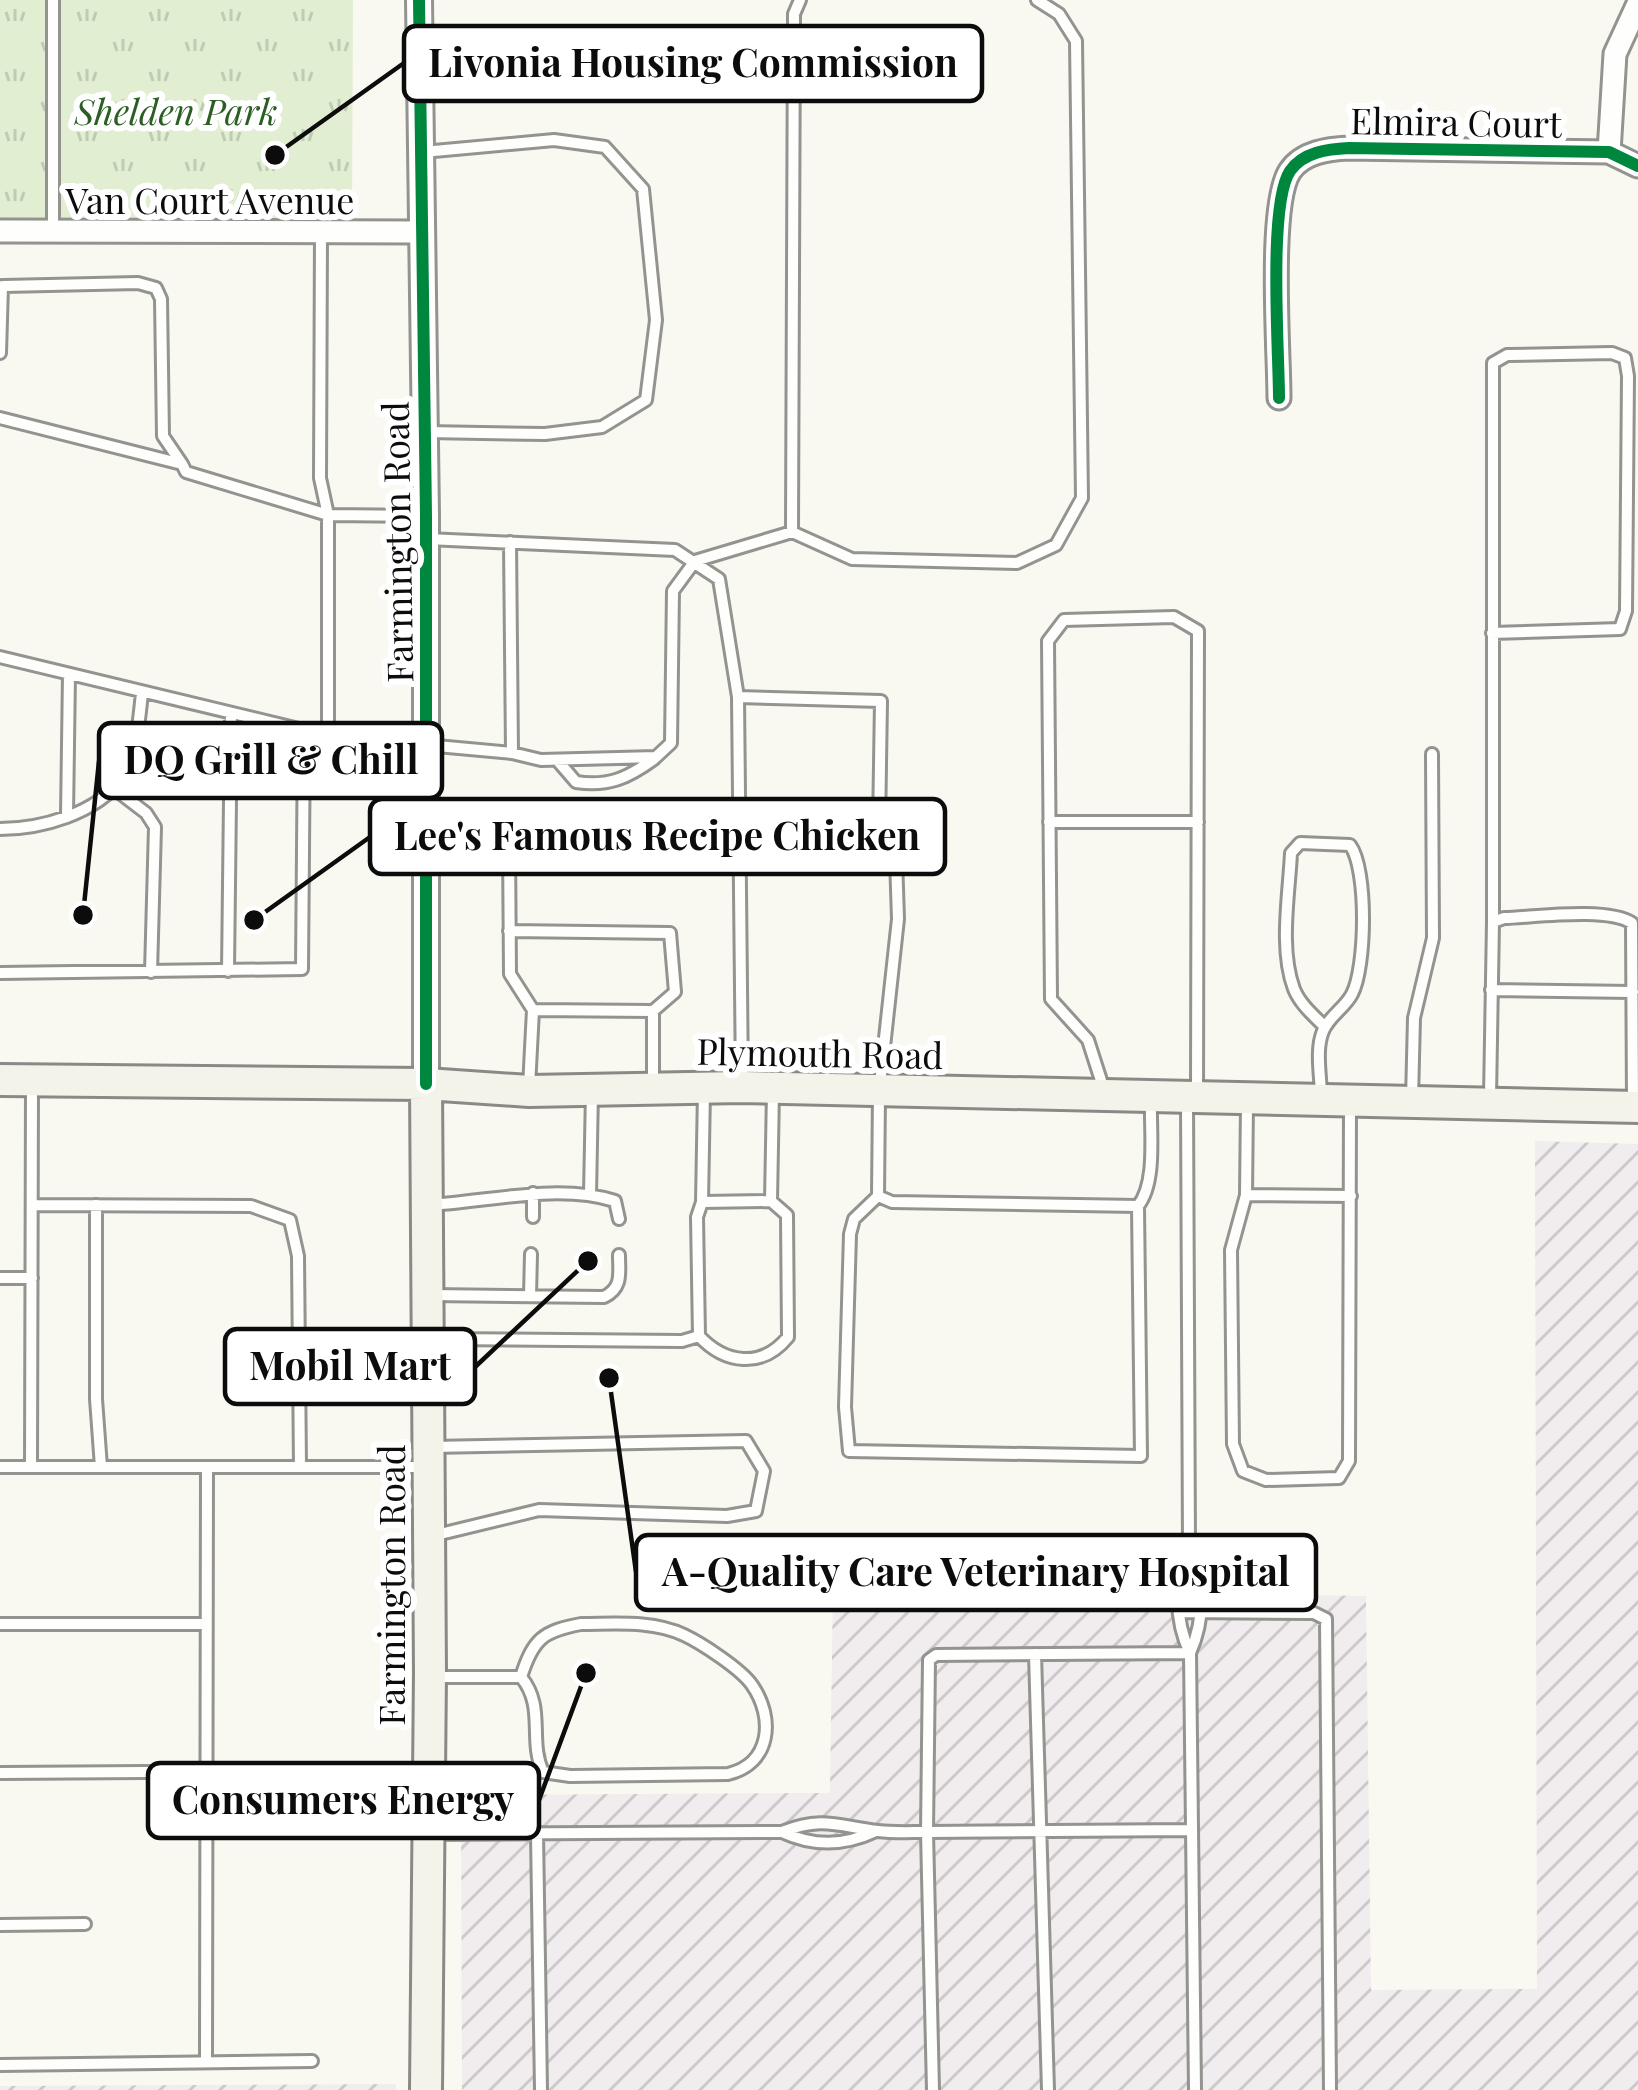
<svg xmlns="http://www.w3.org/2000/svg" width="1638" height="2090" viewBox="0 0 1638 2090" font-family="'Playfair Display',serif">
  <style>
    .industrial { fill: url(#industrial-furrows) }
    .grass { fill: url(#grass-tufts) }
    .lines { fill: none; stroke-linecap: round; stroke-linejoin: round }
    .service-casing { stroke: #93938f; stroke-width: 16 }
    .minor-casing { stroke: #93938f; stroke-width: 27 }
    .tertiary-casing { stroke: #93938f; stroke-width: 30 }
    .secondary-casing { stroke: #8a8986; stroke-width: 36 }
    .service { stroke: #fefefd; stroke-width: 10 }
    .minor { stroke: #fefefd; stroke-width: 21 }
    .tertiary { stroke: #fefefd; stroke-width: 24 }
    .secondary { stroke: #f4f3e9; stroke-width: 30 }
    .cycleway-casing { stroke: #fff; stroke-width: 20 }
    .cycleway { stroke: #00873e; stroke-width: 12 }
    .labels { text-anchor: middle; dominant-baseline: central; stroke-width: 12; stroke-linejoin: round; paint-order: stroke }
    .park-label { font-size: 36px; font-style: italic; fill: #2a5e22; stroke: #fff }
    .street-label { font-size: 36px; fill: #0c0c0c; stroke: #fff }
    .leader { fill: none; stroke: #0c0c0c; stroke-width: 4.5 }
    .callout-dot { fill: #0c0c0c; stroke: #fff; stroke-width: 4.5 }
    .callout { fill: #fff; stroke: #0c0c0c; stroke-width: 4.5 }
    .callout-label { font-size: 39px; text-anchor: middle; font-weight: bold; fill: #0c0c0c }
  </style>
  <defs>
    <pattern id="industrial-furrows" width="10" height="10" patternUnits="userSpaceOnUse" patternTransform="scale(3)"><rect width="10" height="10" fill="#f1eced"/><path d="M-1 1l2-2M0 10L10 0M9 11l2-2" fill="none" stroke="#cdc9ca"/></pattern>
    <pattern id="grass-tufts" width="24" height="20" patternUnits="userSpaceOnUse" patternTransform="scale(3)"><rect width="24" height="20" fill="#e1eed2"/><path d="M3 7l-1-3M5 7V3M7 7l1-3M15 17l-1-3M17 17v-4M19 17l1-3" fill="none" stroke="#c0cbb3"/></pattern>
  </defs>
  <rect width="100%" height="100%" fill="#faf9f1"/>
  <!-- industrial -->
  <path class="industrial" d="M 1535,1141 L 1638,1144 L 1638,2090 L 462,2090 L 461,1795 L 830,1793 L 833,1587 L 1366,1596 L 1371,1990 L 1537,1989 Z
    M 396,2084 L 396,2090 L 0,2090 L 0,2086 Z"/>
  <!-- grass -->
  <path class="grass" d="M 0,0 L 353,0 L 352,219 L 0,218 Z"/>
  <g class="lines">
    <defs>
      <path id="service" d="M 423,152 L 554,140 L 605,147 L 643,189 L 656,320 L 646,400 L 602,427 L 545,434 L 426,432
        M 53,231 L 53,0
        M 321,233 L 320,478 L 328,515 L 426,516
        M 4,286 L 138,283 L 156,288 L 161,299 L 163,436 L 182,464
        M 0,353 L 2,286
        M 0,418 L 182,464 L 186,472 L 328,515 L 328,736
        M 792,532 L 794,14 L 800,0
        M 427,539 L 675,550 L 719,579 L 738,697
        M 510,542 L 512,753
        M 1492,633 L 1620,629 L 1626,611 L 1628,376 L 1625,358 L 1612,353 L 1507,355 L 1493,363 L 1493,922
        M 0,657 L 328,736 L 512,753 L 541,760 L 656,757 L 671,743 L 673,591 L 695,561 L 792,532 L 852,559 L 1017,563 L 1056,545 L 1082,498 L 1076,41 L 1059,14 L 1037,0
        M 557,760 L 576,782 C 608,787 628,778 654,759
        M 112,787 L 146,813 L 155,827 L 151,972
        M 67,816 L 69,674
        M 1049,822 L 1198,822
        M 0,829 C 40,829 97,814 122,778 C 137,756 139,719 142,693
        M 429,834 L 501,836 L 509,845 L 510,974 L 533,1010 L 653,1011 L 653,1085
        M 509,931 L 670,933 L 675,992 L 653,1011
        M 228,971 L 231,714
        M 0,973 L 302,969 L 304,731
        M 1491,990 L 1633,992
        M 742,1084 L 738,697 L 881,701 L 879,828 L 895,828 L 898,919 L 879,1093 L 878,1196 L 892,1202 L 1138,1206 C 1157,1182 1150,1132 1151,1102
        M 529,1087 L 533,1010
        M 1105,1093 L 1088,1040 L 1051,999 L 1048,641 L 1064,620 L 1174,617 L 1198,631 L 1197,1095
        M 1321,1097 C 1321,1077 1315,1050 1323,1031 C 1329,1016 1345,1008 1352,994 C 1366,968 1368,869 1350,845 L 1300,843 L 1291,853 C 1289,895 1279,949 1294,989 C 1300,1004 1313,1015 1324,1026
        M 1490,1097 L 1493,922 L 1504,918 C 1536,917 1607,907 1632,923 L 1633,1103
        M 1412,1099 L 1414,1018 L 1433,938 L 1432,754
        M 1187,1101 L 1189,1546 C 1173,1576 1175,1622 1190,1653 C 1204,1622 1207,1575 1189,1546
        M 1247,1103 L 1246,1195 L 1231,1250 L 1233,1444 L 1243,1471 L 1266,1480 L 1339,1478 L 1349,1461 L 1350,1106
        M 590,1195 L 592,1091
        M 1246,1195 L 1351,1196
        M 878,1196 L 854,1219 L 850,1234 L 845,1407 L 849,1451 L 1141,1456 L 1138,1206
        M 771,1201 L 773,1091
        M 702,1202 L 771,1201 L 787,1215 L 788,1337 C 762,1369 725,1364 699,1336 L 697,1217 L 702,1202 L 704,1091
        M 32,1205 L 251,1206 L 290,1220 L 298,1256 L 300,1467
        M 96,1205 L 96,1399 L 101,1467
        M 428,1205 C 488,1202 557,1183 615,1201 L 619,1219
        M 533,1217 L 533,1193
        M 0,1278 L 32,1278
        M 430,1295 L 604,1297 C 623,1288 619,1273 619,1255
        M 530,1296 L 531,1254
        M 433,1339 L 682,1341 L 699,1336
        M 431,1447 L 746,1441 L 764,1471 L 756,1511 L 727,1516 L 539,1510 L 432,1536
        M 0,1467 L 423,1467
        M 31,1467 L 32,1086
        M 1180,1612 L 1314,1613 L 1326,1619 L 1330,2090
        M 0,1624 L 206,1624
        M 581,1624 C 615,1624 652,1620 684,1635 C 701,1643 741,1669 752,1685 C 775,1718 771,1764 728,1774 L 570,1776 L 543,1772 C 528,1740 546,1707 521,1677 C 533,1639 543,1631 581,1624 Z
        M 1035,1654 L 1048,2090
        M 433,1677 L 521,1677
        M 0,1773 L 313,1771
        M 1192,1830 L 927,1832 L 929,1660 L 936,1655 L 1190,1653 L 1195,2090
        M 876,1831 C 844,1846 814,1847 782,1832 C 822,1816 838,1826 878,1831 C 894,1833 911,1832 927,1832 L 933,2090
        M 431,1834 L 782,1832
        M 537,1834 L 541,2090
        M 0,1925 L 85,1924
        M 206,2062 L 207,1467
        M 0,2065 L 312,2061"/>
      <path id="minor" d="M 1609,152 L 1615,54 L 1638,4
        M 0,231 L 419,232
        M 1279,398 C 1279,352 1268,204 1290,171 C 1303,152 1328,149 1349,148 L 1609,152 L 1638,166"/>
      <path id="tertiary" d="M 419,0 L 426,516 L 426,1084"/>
      <path id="secondary" d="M 0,1080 L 426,1084 L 529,1091 L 742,1087 L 1638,1107
        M 426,1084 L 430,1673 L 426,2090"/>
    </defs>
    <!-- service casing -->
    <use href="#service" class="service-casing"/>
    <!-- minor casing -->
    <use href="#minor" class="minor-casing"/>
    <!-- tertiary casing -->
    <use href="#tertiary" class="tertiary-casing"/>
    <!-- secondary casing -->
    <use href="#secondary" class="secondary-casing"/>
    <!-- service -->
    <use href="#service" class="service"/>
    <!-- minor -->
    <use href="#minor" class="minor"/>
    <!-- tertiary -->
    <use href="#tertiary" class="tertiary"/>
    <!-- secondary -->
    <use href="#secondary" class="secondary"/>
    <defs>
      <path id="cycleway" d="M 419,0 L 426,516 L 426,1084
        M 1279,398 C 1279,352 1268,204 1290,171 C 1303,152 1328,149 1349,148 L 1609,152 L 1638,166"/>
    </defs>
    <!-- cycleway casing -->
    <use href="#cycleway" class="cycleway-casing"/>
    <!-- cycleway -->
    <use href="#cycleway" class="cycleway"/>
  </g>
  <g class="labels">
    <!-- park labels -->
    <g class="park-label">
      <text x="176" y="110">Shelden Park</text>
    </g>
    <!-- street labels -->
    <g class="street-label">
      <text transform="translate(1456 121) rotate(1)">Elmira Court</text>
      <text x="210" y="199">Van Court Avenue</text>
      <text transform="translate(396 542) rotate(-91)">Farmington Road</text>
      <text transform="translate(820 1052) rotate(1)">Plymouth Road</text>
      <text transform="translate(390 1585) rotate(-90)">Farmington Road</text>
    </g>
  </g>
  <!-- callouts -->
  <path class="leader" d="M275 155L404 63M83 915L99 761M254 920L370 837M588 1261L475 1367M609 1378L636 1572M586 1673L539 1800"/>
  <g class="callout-dot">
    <circle cx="275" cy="155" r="12"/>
    <circle cx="83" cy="915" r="12"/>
    <circle cx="254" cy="920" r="12"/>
    <circle cx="588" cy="1261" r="12"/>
    <circle cx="609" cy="1378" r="12"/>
    <circle cx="586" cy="1673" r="12"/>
  </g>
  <g class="callout">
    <rect x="404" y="26" width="578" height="75" rx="12"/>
    <rect x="99" y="723" width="343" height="75" rx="12"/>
    <rect x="370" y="799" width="575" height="75" rx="12"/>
    <rect x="225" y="1329" width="250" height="75" rx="12"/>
    <rect x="636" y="1535" width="680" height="75" rx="12"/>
    <rect x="148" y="1763" width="391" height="75" rx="12"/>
  </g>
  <g class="callout-label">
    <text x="693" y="77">Livonia Housing Commission</text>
    <text x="271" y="774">DQ Grill &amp; Chill</text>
    <text x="657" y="850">Lee's Famous Recipe Chicken</text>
    <text x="350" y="1380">Mobil Mart</text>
    <text x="976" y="1586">A-Quality Care Veterinary Hospital</text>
    <text x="343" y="1814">Consumers Energy</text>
  </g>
</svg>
